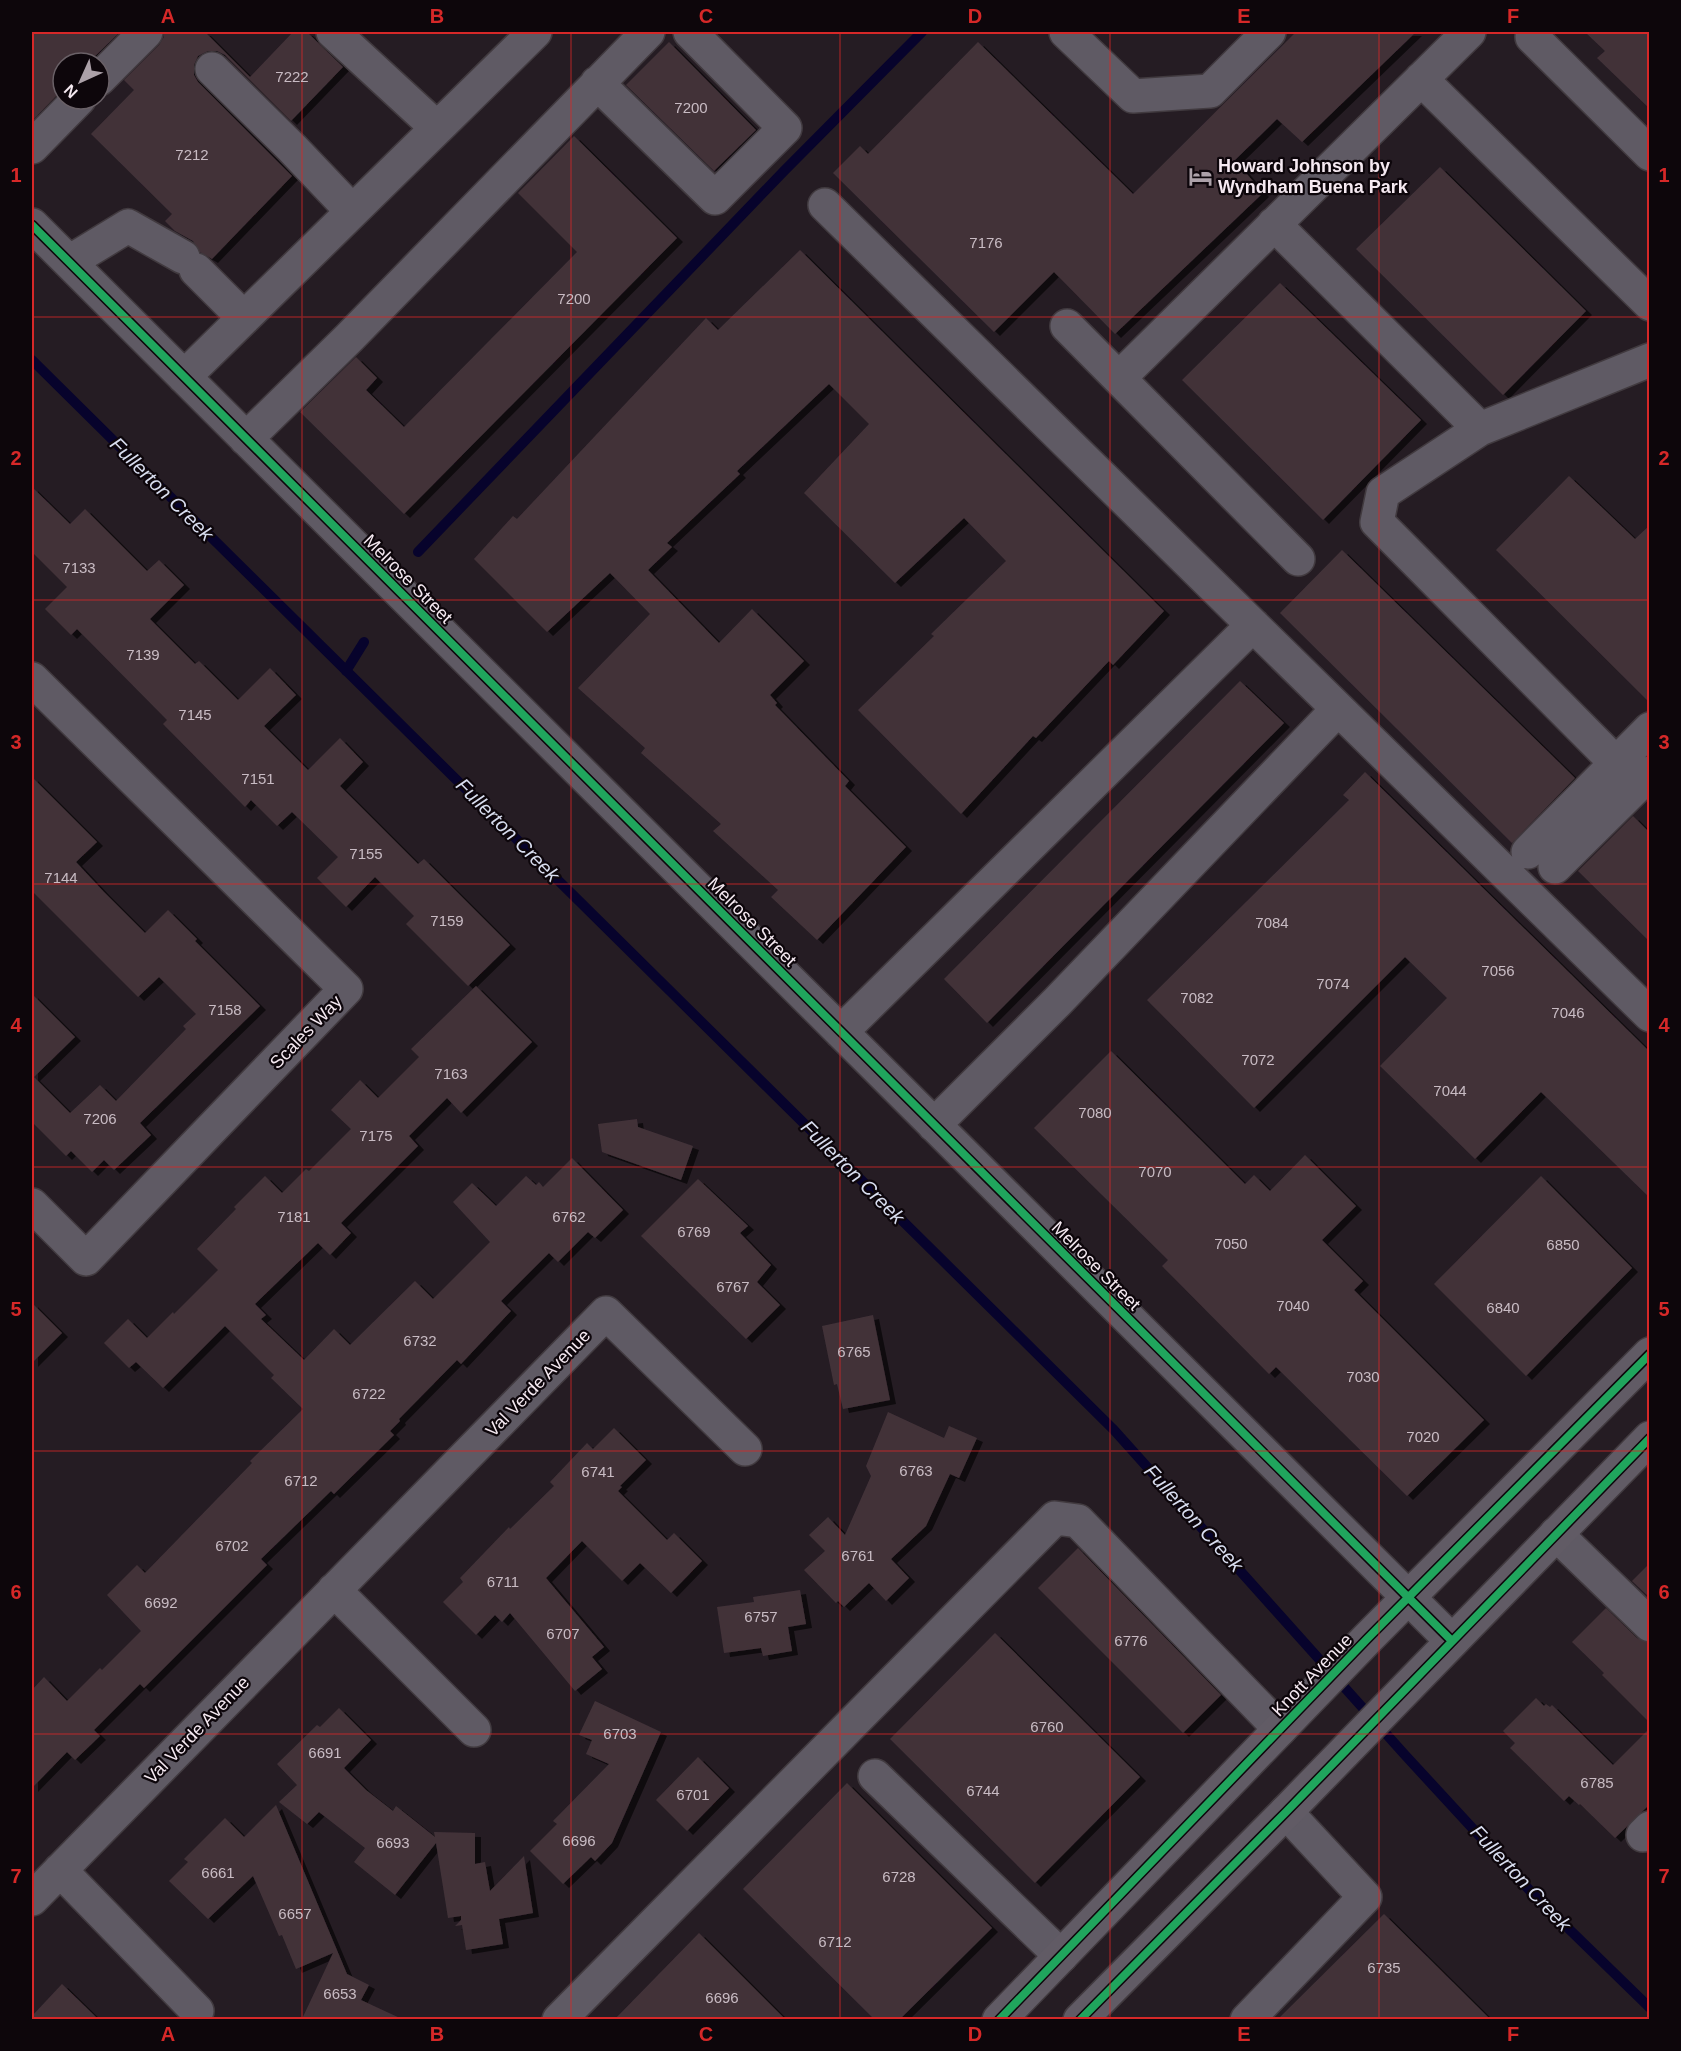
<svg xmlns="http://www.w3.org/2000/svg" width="1681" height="2051" viewBox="0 0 1681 2051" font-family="Helvetica,sans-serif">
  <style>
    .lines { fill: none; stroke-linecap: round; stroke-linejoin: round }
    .stream { stroke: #07032c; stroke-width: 10 }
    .building { fill: #423239; filter: url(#shadow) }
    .minor-casing { stroke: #413a3f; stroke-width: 36 }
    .major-casing { stroke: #413a3f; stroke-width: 36 }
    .minor { stroke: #5f5a64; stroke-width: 33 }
    .major { stroke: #615b65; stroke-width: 33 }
    .cycleway-casing { stroke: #0d060b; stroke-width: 11 }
    .cycleway { stroke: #20a55d; stroke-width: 8 }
    .grid { fill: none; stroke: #d62828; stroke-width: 1.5; stroke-opacity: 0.55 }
    .labels { text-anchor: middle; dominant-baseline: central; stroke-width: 4.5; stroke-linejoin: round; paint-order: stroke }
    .number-label { font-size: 15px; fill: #c8bbc3 }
    .poi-label { font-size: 18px; font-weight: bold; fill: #f5e9f1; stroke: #0d060b; text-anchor: start }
    .street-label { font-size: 18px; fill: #f5e9f1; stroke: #0d060b }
    .water-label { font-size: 20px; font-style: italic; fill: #d8ddef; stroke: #0d060b }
    .neatline { fill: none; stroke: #d62828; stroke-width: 2 }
    .grid-label { font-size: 20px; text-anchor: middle; font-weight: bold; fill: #d62828 }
  </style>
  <defs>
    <filter id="shadow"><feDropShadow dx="6" dy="4" stdDeviation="0" flood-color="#0009"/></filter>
  </defs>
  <rect width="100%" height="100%" fill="#251c23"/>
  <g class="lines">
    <!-- stream -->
    <path class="stream" d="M 32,360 L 1114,1430 L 1405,1755 L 1533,1894 L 1650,2008
      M 418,552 L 784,171 L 922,32
      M 346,671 L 364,642"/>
  </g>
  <!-- building -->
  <path class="building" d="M 32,32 L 120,32 L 88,63 L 63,63 L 63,89 L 32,121 Z
    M 164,32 L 205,32 L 250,77 L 293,32 L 307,32 L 343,67 L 291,121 L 225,55 L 217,51 L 208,51 L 198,56 L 194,65 L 194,75 L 198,82 L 292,176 L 212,259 L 200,252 L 193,241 L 175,231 L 165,221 L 172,214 L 91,134 L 134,90 L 124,80 L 159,45 L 164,37 Z
    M 1296,32 L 1416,32 L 1302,142 L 1277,119 L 1235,160 L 1263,193 L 1115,334 L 1054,272 L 994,332 L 833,173 L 860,146 L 868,154 L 978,42 L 1133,194 Z
    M 1585,32 L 1650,32 L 1650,109 L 1597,58 L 1605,51 Z
    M 669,42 L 756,130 L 714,171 L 626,85 Z
    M 574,136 L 677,238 L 404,514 L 300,412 L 356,357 L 377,378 L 366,390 L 404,427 L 577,252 L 518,193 Z
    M 1440,167 L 1586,311 L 1503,395 L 1356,249 Z
    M 800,250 L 1164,611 L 1113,665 L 1109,661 L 1036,738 L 1033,736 L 961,814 L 858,710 L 934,636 L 931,634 L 1006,561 L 964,518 L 895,583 L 804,493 L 869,424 L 829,384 L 737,471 L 740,474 L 667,543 L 672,547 L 648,570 L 719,643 L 752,609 L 804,661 L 770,695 L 777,703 L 775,705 L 849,781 L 845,786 L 906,847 L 817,940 L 771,897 L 778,890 L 713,831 L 721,824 L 641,753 L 645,748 L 578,688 L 650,614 L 610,573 L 547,632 L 474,559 L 513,516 L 517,519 L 706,318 L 718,330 Z
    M 1280,283 L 1421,420 L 1323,520 L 1182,380 Z
    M 1569,476 L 1635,539 L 1650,525 L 1650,703 L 1496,550 Z
    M 32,487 L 70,524 L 85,509 L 147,571 L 159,560 L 184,585 L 150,619 L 195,664 L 199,661 L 238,700 L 270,668 L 296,695 L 264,726 L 308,770 L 340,738 L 363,762 L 340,786 L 418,864 L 424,859 L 510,945 L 468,986 L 406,924 L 414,916 L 375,877 L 346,907 L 317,878 L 338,857 L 292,812 L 277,826 L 251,800 L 245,807 L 163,724 L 167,720 L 77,629 L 71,635 L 45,609 L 67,587 L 32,552 Z
    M 1342,550 L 1575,778 L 1512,843 L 1280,613 Z
    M 1240,681 L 1284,723 L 987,1023 L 944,979 Z
    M 1365,772 L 1650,1052 L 1650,1198 L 1541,1092 L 1475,1159 L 1380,1066 L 1447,998 L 1405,957 L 1254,1108 L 1147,1000 L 1349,800 L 1343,795 Z
    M 32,777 L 97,842 L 76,862 L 104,892 L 145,933 L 168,910 L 197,939 L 195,941 L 260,1006 L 140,1123 L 151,1135 L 114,1170 L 104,1160 L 92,1172 L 71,1151 L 66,1156 L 32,1122 L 32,994 L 75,1037 L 34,1077 L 70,1113 L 100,1085 L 116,1101 L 186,1029 L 183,1026 L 196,1014 L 159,977 L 138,997 L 32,891 Z
    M 1633,816 L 1650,833 L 1650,942 L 1578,871 Z
    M 476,986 L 532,1042 L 461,1113 L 447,1098 L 409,1136 L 418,1146 L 341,1223 L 351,1233 L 330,1255 L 318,1243 L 255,1304 L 266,1315 L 261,1319 L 304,1360 L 334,1329 L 350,1345 L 415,1281 L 433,1299 L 490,1242 L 453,1202 L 472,1183 L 496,1206 L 526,1176 L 536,1185 L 539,1182 L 543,1187 L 572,1158 L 623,1210 L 595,1238 L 588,1232 L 558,1262 L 549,1253 L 501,1301 L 511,1311 L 461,1364 L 457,1360 L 399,1419 L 400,1421 L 390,1431 L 394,1435 L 334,1494 L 331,1491 L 261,1559 L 267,1565 L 144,1688 L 140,1684 L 94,1730 L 100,1736 L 75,1760 L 67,1752 L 32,1788 L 32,1690 L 44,1677 L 67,1701 L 100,1668 L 102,1670 L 141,1631 L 107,1595 L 137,1565 L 145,1573 L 252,1463 L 250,1461 L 303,1409 L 271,1378 L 274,1375 L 225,1326 L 163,1388 L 136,1362 L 129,1368 L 104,1343 L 128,1319 L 147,1338 L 173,1312 L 174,1314 L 218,1270 L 197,1249 L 236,1209 L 234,1207 L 265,1176 L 282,1193 L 306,1169 L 309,1171 L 351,1129 L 331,1110 L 360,1080 L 378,1098 L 419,1057 L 411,1049 Z
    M 1111,1051 L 1245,1184 L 1254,1175 L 1270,1191 L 1305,1155 L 1356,1206 L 1322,1240 L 1363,1281 L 1354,1290 L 1484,1420 L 1407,1496 L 1276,1367 L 1269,1374 L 1162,1266 L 1168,1260 L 1034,1128 Z
    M 637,1119 L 638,1127 L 693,1146 L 681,1180 L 602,1152 L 598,1124 Z
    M 1541,1176 L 1632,1268 L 1526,1376 L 1434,1284 Z
    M 698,1179 L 748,1226 L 740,1233 L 771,1265 L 757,1282 L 780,1305 L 746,1339 L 641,1236 Z
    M 32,1303 L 62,1333 L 32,1363 Z
    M 873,1315 L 890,1400 L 843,1409 L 837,1384 L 834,1385 L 822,1326 Z
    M 888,1412 L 944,1438 L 949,1426 L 977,1438 L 959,1478 L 950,1474 L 926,1526 L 891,1559 L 909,1578 L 886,1601 L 869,1583 L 844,1607 L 838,1601 L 836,1603 L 804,1570 L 825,1551 L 809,1535 L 828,1517 L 845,1535 L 871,1476 L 866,1466 Z
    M 614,1428 L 646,1460 L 620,1486 L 622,1487 L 618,1491 L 667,1540 L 674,1533 L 702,1561 L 671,1593 L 640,1563 L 622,1581 L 582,1541 L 546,1578 L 604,1647 L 592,1657 L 602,1669 L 575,1691 L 510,1613 L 502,1622 L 495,1615 L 476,1635 L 443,1602 L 463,1582 L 460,1578 L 509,1527 L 510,1529 L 554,1486 L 550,1482 L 587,1443 L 593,1449 Z
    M 1078,1548 L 1221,1695 L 1183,1733 L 1038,1588 Z
    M 1650,1563 L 1650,1598 L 1632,1581 Z
    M 800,1590 L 806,1624 L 788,1627 L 792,1651 L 763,1656 L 761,1648 L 724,1653 L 717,1607 L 754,1602 L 753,1597 Z
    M 1606,1608 L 1637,1638 L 1650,1643 L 1650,1723 L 1602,1675 L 1604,1673 L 1572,1642 Z
    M 995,1633 L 1140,1777 L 1035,1883 L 890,1739 Z
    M 1536,1698 L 1544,1706 L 1546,1704 L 1550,1707 L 1552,1705 L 1613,1765 L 1650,1728 L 1650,1804 L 1615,1838 L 1580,1804 L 1579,1805 L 1569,1796 L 1564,1801 L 1510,1748 L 1515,1743 L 1503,1731 Z
    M 595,1701 L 661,1732 L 612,1843 L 595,1861 L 591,1857 L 563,1884 L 530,1851 L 557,1824 L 553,1821 L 609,1764 L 586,1754 L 592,1740 L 579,1735 Z
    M 339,1708 L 371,1740 L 344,1768 L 366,1790 L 393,1811 L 396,1806 L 435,1837 L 434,1832 L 475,1833 L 475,1864 L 485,1862 L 490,1891 L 524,1856 L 533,1913 L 499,1919 L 503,1944 L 466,1950 L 462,1925 L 455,1926 L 461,1920 L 461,1916 L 448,1918 L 436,1843 L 395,1895 L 354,1862 L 365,1848 L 319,1812 L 307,1824 L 279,1802 L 297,1785 L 277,1764 L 317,1725 L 320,1727 Z
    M 698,1757 L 729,1788 L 687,1831 L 656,1800 Z
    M 847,1783 L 992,1928 L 900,2019 L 874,2019 L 743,1889 Z
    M 276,1805 L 347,1974 L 369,1985 L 361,2000 L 402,2019 L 302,2019 L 333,1953 L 296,1969 L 282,1935 L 279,1936 L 253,1876 L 208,1919 L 169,1881 L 188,1862 L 184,1859 L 225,1818 L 244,1837 Z
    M 1384,1914 L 1490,2019 L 1278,2019 Z
    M 699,1933 L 785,2019 L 615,2019 Z
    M 62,1984 L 98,2019 L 32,2019 L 32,2016 Z"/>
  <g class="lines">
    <defs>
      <path id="minor" d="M 333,32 L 437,128
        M 1066,32 L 1133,96 L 1210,91 L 1269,32
        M 1532,37 L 1650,154
        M 212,69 L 292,148 L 352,211
        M 99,79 L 146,32
        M 1421,79 L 1650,304
        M 597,83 L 715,198 L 785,128 L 690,32
        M 32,147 L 79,99
        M 825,205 L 1650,1015
        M 1274,224 L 1480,429
        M 32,225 L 1452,1641
        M 69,262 L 128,226 L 183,257
        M 196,270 L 244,318
        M 1067,326 L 1298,559
        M 184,377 L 535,32
        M 1119,378 L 1469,32
        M 246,439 L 349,338 L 648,32
        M 32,679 L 346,989 L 86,1259 L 32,1205
        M 1616,763 L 1377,522 L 1383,493 L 1480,429 L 1650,360
        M 1528,852 L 1650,729
        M 1555,867 L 1650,773
        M 841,1032 L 1253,625
        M 934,1125 L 1057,1002 L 1338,709
        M 1556,1534 L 1650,1625
        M 334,1590 L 474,1730
        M 875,1776 L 1061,1956
        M 1643,1835 L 1650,1828
        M 60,1870 L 197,2011
        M 32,1899 L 606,1313 L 745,1449
        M 559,2020 L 1055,1518 L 1078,1521 L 1280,1729
        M 1247,2020 L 1365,1897 L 1286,1812"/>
      <path id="major" d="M 999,2020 L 1367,1639 L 1650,1354
        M 1080,2020 L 1286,1812 L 1650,1438"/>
    </defs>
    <!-- minor casing -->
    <use href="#minor" class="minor-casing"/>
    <!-- major casing -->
    <use href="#major" class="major-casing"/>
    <!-- minor -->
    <use href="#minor" class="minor"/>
    <!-- major -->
    <use href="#major" class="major"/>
    <defs>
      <path id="cycleway" d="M 32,225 L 1452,1641
        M 999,2020 L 1367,1639 L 1650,1354
        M 1080,2020 L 1286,1812 L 1650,1438"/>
    </defs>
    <!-- cycleway casing -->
    <use href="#cycleway" class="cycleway-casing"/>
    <!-- cycleway -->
    <use href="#cycleway" class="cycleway"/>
  </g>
  <!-- grid -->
  <path class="grid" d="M 302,32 L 302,2020M 571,32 L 571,2020M 840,32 L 840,2020M 1110,32 L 1110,2020M 1379,32 L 1379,2020M 32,317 L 1650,317M 32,600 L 1650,600M 32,884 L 1650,884M 32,1167 L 1650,1167M 32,1451 L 1650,1451M 32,1734 L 1650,1734"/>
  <!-- icons -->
  <defs>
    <symbol id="hotel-bare" viewBox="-9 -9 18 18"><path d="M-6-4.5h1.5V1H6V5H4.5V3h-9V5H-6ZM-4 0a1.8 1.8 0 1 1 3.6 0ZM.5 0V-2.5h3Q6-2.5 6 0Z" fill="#aca1a9" stroke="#0d060b" stroke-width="2.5" paint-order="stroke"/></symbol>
  </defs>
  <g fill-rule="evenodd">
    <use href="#hotel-bare" x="1184" y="160" width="33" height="33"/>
  </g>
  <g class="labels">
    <!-- number labels -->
    <g class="number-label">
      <text x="292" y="76">7222</text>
      <text x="691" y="107">7200</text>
      <text x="192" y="154">7212</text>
      <text x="986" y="242">7176</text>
      <text x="574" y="298">7200</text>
      <text x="79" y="567">7133</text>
      <text x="143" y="654">7139</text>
      <text x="195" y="714">7145</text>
      <text x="258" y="778">7151</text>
      <text x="366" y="853">7155</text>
      <text x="61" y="877">7144</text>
      <text x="447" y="920">7159</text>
      <text x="1272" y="922">7084</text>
      <text x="1498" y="970">7056</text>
      <text x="1333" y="983">7074</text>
      <text x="1197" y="997">7082</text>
      <text x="225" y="1009">7158</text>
      <text x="1568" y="1012">7046</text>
      <text x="1258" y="1059">7072</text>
      <text x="451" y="1073">7163</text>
      <text x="1450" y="1090">7044</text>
      <text x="1095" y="1112">7080</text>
      <text x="100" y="1118">7206</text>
      <text x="376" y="1135">7175</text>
      <text x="1155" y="1171">7070</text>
      <text x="294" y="1216">7181</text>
      <text x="569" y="1216">6762</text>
      <text x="694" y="1231">6769</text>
      <text x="1231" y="1243">7050</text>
      <text x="1563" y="1244">6850</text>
      <text x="733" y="1286">6767</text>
      <text x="1293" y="1305">7040</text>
      <text x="1503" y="1307">6840</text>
      <text x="420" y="1340">6732</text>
      <text x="854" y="1351">6765</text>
      <text x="1363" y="1376">7030</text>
      <text x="369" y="1393">6722</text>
      <text x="1423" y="1436">7020</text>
      <text x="916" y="1470">6763</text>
      <text x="598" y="1471">6741</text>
      <text x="301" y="1480">6712</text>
      <text x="232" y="1545">6702</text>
      <text x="858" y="1555">6761</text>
      <text x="503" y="1581">6711</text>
      <text x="161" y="1602">6692</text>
      <text x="761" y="1616">6757</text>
      <text x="563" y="1633">6707</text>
      <text x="1131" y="1640">6776</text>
      <text x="1047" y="1726">6760</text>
      <text x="620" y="1733">6703</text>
      <text x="325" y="1752">6691</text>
      <text x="1597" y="1782">6785</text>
      <text x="983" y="1790">6744</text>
      <text x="693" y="1794">6701</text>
      <text x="579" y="1840">6696</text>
      <text x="393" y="1842">6693</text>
      <text x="218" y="1872">6661</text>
      <text x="899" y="1876">6728</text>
      <text x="295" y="1913">6657</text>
      <text x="835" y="1941">6712</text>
      <text x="1384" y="1967">6735</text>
      <text x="340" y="1993">6653</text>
      <text x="722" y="1997">6696</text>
    </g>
    <!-- poi labels -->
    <g class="poi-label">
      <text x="1218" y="166">Howard Johnson by<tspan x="1218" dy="21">Wyndham Buena Park</tspan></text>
    </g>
    <!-- street labels -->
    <g class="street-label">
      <text transform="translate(408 579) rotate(45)">Melrose Street</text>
      <text transform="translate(752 922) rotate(45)">Melrose Street</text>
      <text transform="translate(306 1032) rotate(-46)">Scales Way</text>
      <text transform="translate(1096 1266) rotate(45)">Melrose Street</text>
      <text transform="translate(538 1383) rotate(-46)">Val Verde Avenue</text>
      <text transform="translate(1312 1675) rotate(-46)">Knott Avenue</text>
      <text transform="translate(197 1730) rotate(-46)">Val Verde Avenue</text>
    </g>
    <!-- water labels -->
    <g class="water-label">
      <text transform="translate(162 489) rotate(45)">Fullerton Creek</text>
      <text transform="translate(508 830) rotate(45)">Fullerton Creek</text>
      <text transform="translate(853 1172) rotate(45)">Fullerton Creek</text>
      <text transform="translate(1194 1518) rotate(48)">Fullerton Creek</text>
      <text transform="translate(1521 1878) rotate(47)">Fullerton Creek</text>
    </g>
  </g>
  <!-- border -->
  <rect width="1681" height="2051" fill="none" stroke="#0d060b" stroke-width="66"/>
  <!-- north arrow -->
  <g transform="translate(81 81) rotate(225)"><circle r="28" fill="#0d060b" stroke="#6a6167" stroke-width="1.5"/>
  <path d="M0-4.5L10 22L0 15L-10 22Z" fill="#aca1a9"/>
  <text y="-9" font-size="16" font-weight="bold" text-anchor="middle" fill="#f5e9f1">N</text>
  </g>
  <rect x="33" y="33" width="1615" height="1985" class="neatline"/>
  <g class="grid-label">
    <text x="168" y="23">A</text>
    <text x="437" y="23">B</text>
    <text x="706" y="23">C</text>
    <text x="975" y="23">D</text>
    <text x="1244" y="23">E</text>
    <text x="1513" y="23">F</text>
    <text x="16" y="182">1</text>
    <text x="1664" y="182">1</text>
    <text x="16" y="465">2</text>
    <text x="1664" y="465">2</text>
    <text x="16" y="749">3</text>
    <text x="1664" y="749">3</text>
    <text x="16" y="1032">4</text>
    <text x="1664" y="1032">4</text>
    <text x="16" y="1316">5</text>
    <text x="1664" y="1316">5</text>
    <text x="16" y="1599">6</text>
    <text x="1664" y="1599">6</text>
    <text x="16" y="1883">7</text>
    <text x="1664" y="1883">7</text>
    <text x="168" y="2041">A</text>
    <text x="437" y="2041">B</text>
    <text x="706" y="2041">C</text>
    <text x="975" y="2041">D</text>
    <text x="1244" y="2041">E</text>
    <text x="1513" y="2041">F</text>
  </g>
</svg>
